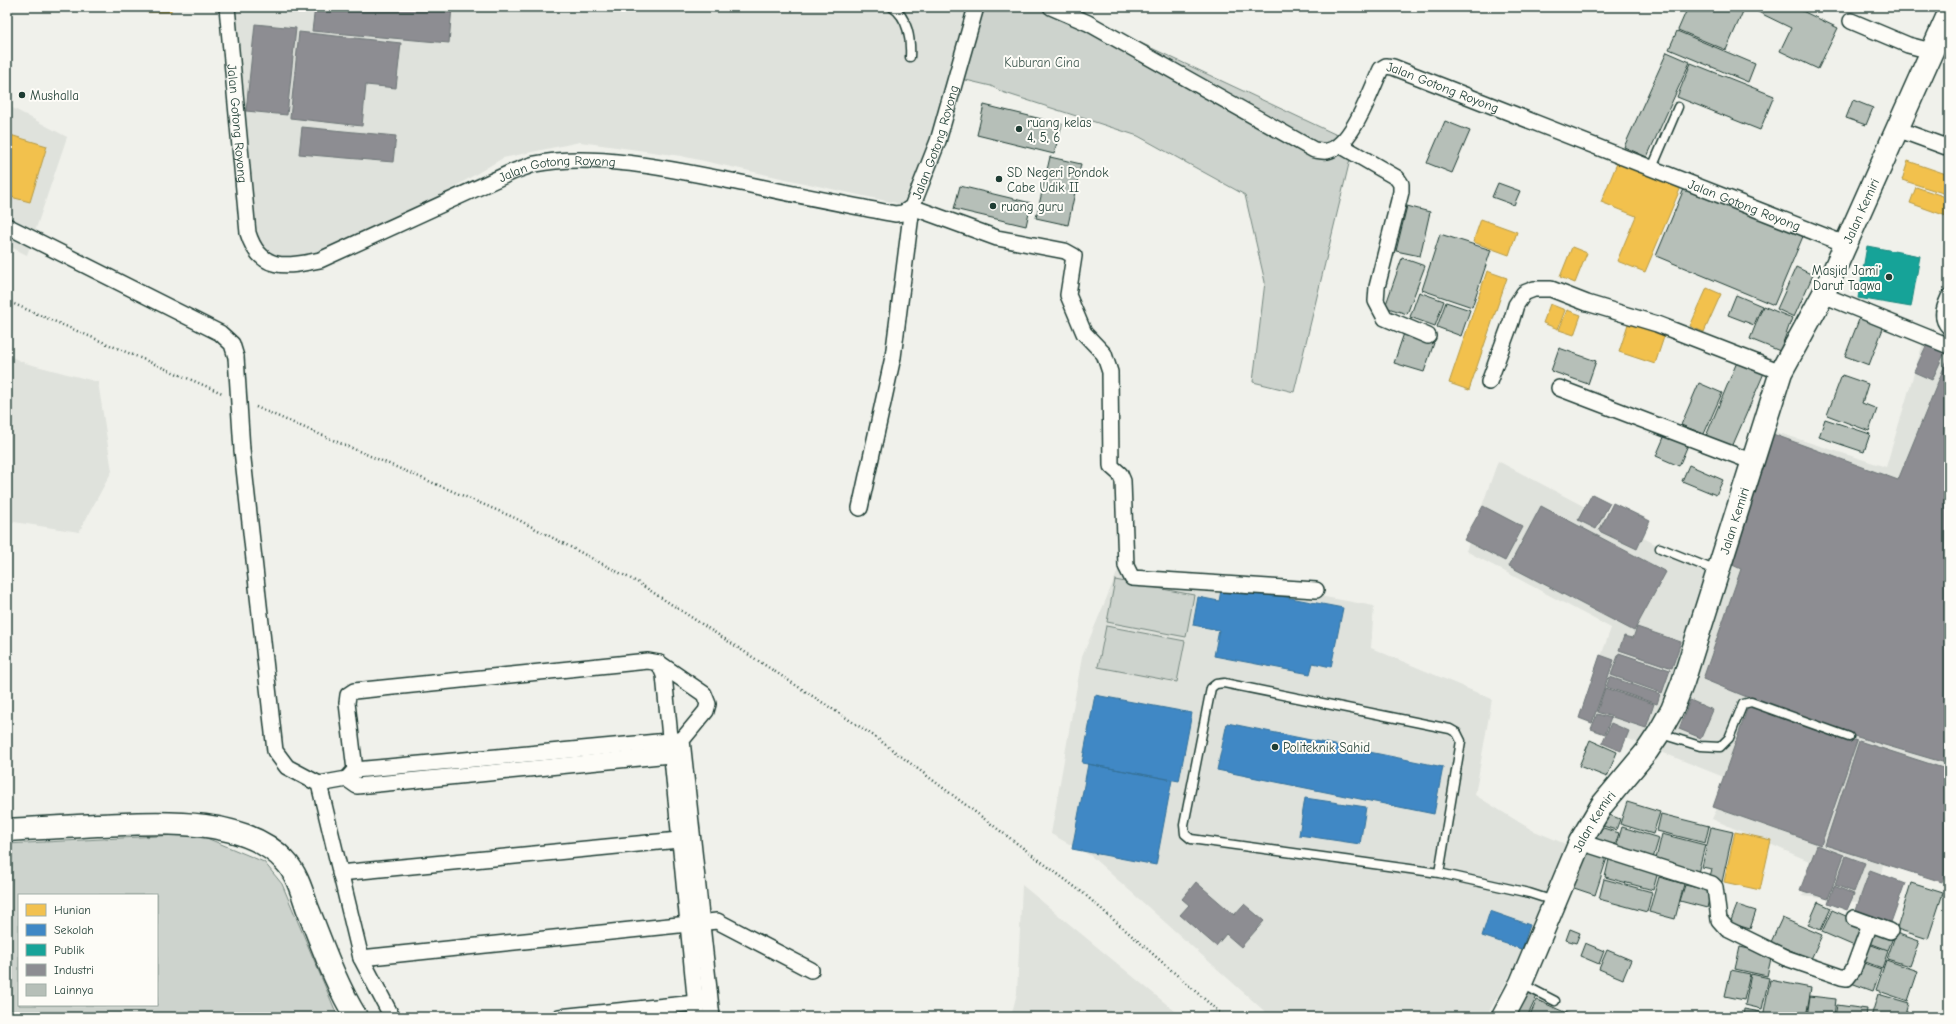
<svg xmlns="http://www.w3.org/2000/svg" width="1956" height="1024" viewBox="0 0 1956 1024" font-family="'Comic Neue',sans-serif">
  <style>
    .built { fill: #dfe2dc }
    .green { fill: #cdd3cd; stroke: #768880; fill-rule: evenodd }
    .homes { fill: #f2c14e; stroke: #b39946 }
    .schools { fill: #3f88c5; stroke: #35729a }
    .public { fill: #17a398; stroke: #19847a }
    .industry { fill: #8d8d92; stroke: #6c7576 }
    .building { fill: #b6bfb8; stroke: #1f3d34 }
    .lines { fill: none; stroke-linecap: round; stroke-linejoin: round }
    .lane-casing { stroke: #1f3d34; stroke-width: 11 }
    .street-casing { stroke: #1f3d34; stroke-width: 18 }
    .secondary-casing { stroke: #1f3d34; stroke-width: 25 }
    .path { stroke: #1f3d34; stroke-width: 2.5; stroke-dasharray: 1 3; stroke-linecap: butt }
    .lane { stroke: #fdfcf7; stroke-width: 8 }
    .street { stroke: #fdfcf7; stroke-width: 15 }
    .secondary { stroke: #fdfcf7; stroke-width: 22 }
    .street-bridge-casing { stroke: #1f3d34; stroke-width: 18; stroke-linecap: butt }
    .street-bridge { stroke: #fdfcf7; stroke-width: 15 }
    .poi-dot { fill: #1f3d34; stroke: #fdfcf7; stroke-width: 1.5 }
    .labels { text-anchor: middle; dominant-baseline: central; stroke-width: 4; stroke-linejoin: round; paint-order: stroke }
    .park-label { font-size: 13px; fill: #425b53; stroke: #fdfcf7 }
    .street-label { font-size: 13px; fill: #1f3d34; stroke: #fdfcf7 }
    .poi-label { font-size: 13px; fill: #1f3d34; stroke: #fdfcf7; text-anchor: start }
  </style>
  <rect width="100%" height="100%" fill="#f0f1eb"/>
  <filter id="ink" filterUnits="userSpaceOnUse"><feTurbulence type="fractalNoise" baseFrequency=".025" numOctaves="2"/><feDisplacementMap in="SourceGraphic" scale="8" xChannelSelector="R" yChannelSelector="G"/><feConvolveMatrix kernelMatrix="1 2 1 2 8 2 1 2 1" color-interpolation-filters="sRGB"/></filter>
  <g filter="url(#ink)">
    <!-- built -->
    <path class="built" d="M 226,7 L 968,7 L 940,135 L 905,205 L 681,156 L 580,142 L 503,158 L 336,258 L 263,270 Z
      M 7,105 L 67,137 L 27,255 L 7,245 Z
      M 1926,333 L 1949,341 L 1949,775 L 1919,868 L 1883,865 L 1875,904 L 1803,896 L 1809,861 L 1712,819 L 1731,780 L 1579,719 L 1611,628 L 1466,551 L 1498,461 L 1706,571 L 1754,425 L 1886,467 Z
      M 7,355 L 25,363 L 98,382 L 112,471 L 79,532 L 7,521 Z
      M 1119,568 L 1259,585 L 1374,606 L 1371,648 L 1492,699 L 1475,795 L 1532,830 L 1568,845 L 1518,961 L 1486,1017 L 1271,1017 L 1091,856 L 1051,834 L 1082,657 Z
      M 1022,885 L 1182,1017 L 1011,1017 L 1017,993 Z"/>
    <!-- green -->
    <path class="green" d="M 968,7 L 1064,7 L 1354,143 L 1294,392 L 1253,382 L 1265,282 L 1245,195 L 1138,136 L 1002,92 L 991,86 L 953,77 Z
      M 1115,580 L 1194,595 L 1186,637 L 1107,622 Z
      M 1106,626 L 1185,641 L 1177,682 L 1098,667 Z
      M 197,834 L 264,862 L 282,884 L 338,1017 L 7,1017 L 7,844 ZM 19,895 L 157,895 L 157,1005 L 19,1005 Z"/>
    <!-- homes -->
    <path class="homes" d="M 146,7 L 171,7 L 171,12 L 146,12 Z
      M 7,134 L 47,146 L 30,202 L 7,196 Z
      M 1618,161 L 1681,187 L 1645,272 L 1617,261 L 1636,216 L 1601,202 Z
      M 1908,161 L 1949,175 L 1949,195 L 1902,180 Z
      M 1916,187 L 1949,198 L 1949,217 L 1910,203 Z
      M 1481,219 L 1517,232 L 1509,255 L 1473,242 Z
      M 1572,247 L 1587,253 L 1575,283 L 1560,277 Z
      M 1487,271 L 1507,278 L 1469,390 L 1449,383 Z
      M 1707,288 L 1721,294 L 1704,332 L 1690,326 Z
      M 1550,304 L 1565,310 L 1558,329 L 1543,323 Z
      M 1567,310 L 1581,315 L 1574,335 L 1559,330 Z
      M 1629,321 L 1665,334 L 1655,364 L 1619,352 Z
      M 1735,832 L 1771,840 L 1760,890 L 1724,882 Z"/>
    <!-- schools -->
    <path class="schools" d="M 1222,585 L 1343,608 L 1331,667 L 1313,663 L 1310,674 L 1214,656 L 1219,630 L 1193,625 L 1198,597 L 1219,601 Z
      M 1095,695 L 1192,713 L 1179,781 L 1082,763 Z
      M 1227,723 L 1443,767 L 1434,814 L 1217,770 Z
      M 1088,764 L 1172,780 L 1156,865 L 1072,849 Z
      M 1305,798 L 1366,807 L 1360,844 L 1299,835 Z
      M 1490,911 L 1530,925 L 1522,949 L 1482,936 Z"/>
    <!-- public -->
    <path class="public" d="M 1867,246 L 1920,256 L 1911,307 L 1858,298 Z"/>
    <!-- industry -->
    <path class="industry" d="M 315,7 L 452,7 L 449,43 L 312,31 Z
      M 255,24 L 296,28 L 287,115 L 246,111 Z
      M 299,32 L 401,43 L 396,88 L 366,85 L 362,126 L 290,118 Z
      M 302,127 L 396,136 L 393,162 L 299,154 Z
      M 1927,344 L 1945,352 L 1932,380 L 1914,372 Z
      M 1949,355 L 1949,764 L 1810,723 L 1703,679 L 1741,569 L 1726,562 L 1770,433 L 1898,480 Z
      M 1592,494 L 1610,503 L 1596,529 L 1578,520 Z
      M 1613,503 L 1650,521 L 1637,549 L 1599,531 Z
      M 1483,506 L 1523,527 L 1505,561 L 1464,540 Z
      M 1541,506 L 1666,572 L 1634,631 L 1509,566 Z
      M 1637,627 L 1681,642 L 1672,668 L 1619,650 L 1624,636 L 1633,638 Z
      M 1619,653 L 1670,670 L 1662,693 L 1611,675 Z
      M 1600,655 L 1614,660 L 1592,723 L 1579,718 Z
      M 1610,677 L 1660,694 L 1657,704 L 1606,687 Z
      M 1605,688 L 1654,704 L 1646,728 L 1597,712 Z
      M 1690,700 L 1713,710 L 1701,738 L 1679,729 Z
      M 1749,704 L 1857,741 L 1821,845 L 1713,807 Z
      M 1597,714 L 1611,718 L 1605,734 L 1591,729 Z
      M 1611,723 L 1629,731 L 1621,751 L 1602,743 Z
      M 1859,741 L 1949,770 L 1949,860 L 1942,882 L 1825,845 Z
      M 1817,845 L 1844,855 L 1828,899 L 1800,890 Z
      M 1846,856 L 1865,863 L 1854,892 L 1835,885 Z
      M 1870,870 L 1905,883 L 1889,928 L 1854,915 Z
      M 1196,882 L 1234,915 L 1244,904 L 1264,921 L 1241,947 L 1226,934 L 1216,946 L 1180,915 L 1189,905 L 1182,899 Z
      M 1834,886 L 1854,894 L 1847,910 L 1828,903 Z"/>
    <!-- building -->
    <path class="building" d="M 1688,7 L 1745,7 L 1726,50 L 1678,30 Z
      M 1758,7 L 1794,7 L 1838,28 L 1818,69 L 1780,51 L 1791,28 L 1756,11 Z
      M 1677,31 L 1755,64 L 1748,82 L 1669,49 Z
      M 1667,52 L 1690,62 L 1647,157 L 1624,147 Z
      M 1691,63 L 1774,96 L 1760,130 L 1677,97 Z
      M 1853,100 L 1873,108 L 1866,125 L 1846,118 Z
      M 984,105 L 1062,124 L 1054,154 L 977,135 Z
      M 1445,121 L 1470,131 L 1452,173 L 1427,163 Z
      M 1050,157 L 1081,164 L 1068,225 L 1036,218 Z
      M 1498,183 L 1520,191 L 1514,205 L 1492,197 Z
      M 1686,184 L 1804,234 L 1774,305 L 1656,256 Z
      M 960,186 L 1031,203 L 1026,226 L 954,209 Z
      M 1407,206 L 1430,212 L 1420,256 L 1396,251 Z
      M 1440,234 L 1491,250 L 1472,307 L 1422,290 Z
      M 1402,258 L 1425,266 L 1407,314 L 1385,307 Z
      M 1796,267 L 1813,275 L 1794,317 L 1777,309 Z
      M 1419,292 L 1444,301 L 1435,326 L 1410,317 Z
      M 1736,295 L 1762,306 L 1754,325 L 1728,315 Z
      M 1446,302 L 1470,310 L 1461,336 L 1437,327 Z
      M 1763,306 L 1792,318 L 1780,351 L 1750,339 Z
      M 1860,317 L 1884,326 L 1869,365 L 1845,356 Z
      M 1404,333 L 1434,343 L 1424,372 L 1394,363 Z
      M 1559,348 L 1596,361 L 1588,384 L 1551,371 Z
      M 1737,362 L 1764,373 L 1732,447 L 1706,436 Z
      M 1842,375 L 1868,384 L 1862,403 L 1877,409 L 1869,431 L 1827,415 Z
      M 1699,383 L 1722,393 L 1704,434 L 1681,425 Z
      M 1825,419 L 1870,434 L 1864,452 L 1819,437 Z
      M 1665,435 L 1688,445 L 1679,466 L 1656,456 Z
      M 1689,465 L 1723,480 L 1716,495 L 1682,481 Z
      M 1590,740 L 1617,752 L 1607,777 L 1579,766 Z
      M 1627,802 L 1660,812 L 1653,834 L 1620,824 Z
      M 1604,813 L 1620,819 L 1616,830 L 1600,825 Z
      M 1661,814 L 1709,826 L 1705,843 L 1657,831 Z
      M 1597,826 L 1619,833 L 1614,849 L 1592,842 Z
      M 1622,827 L 1659,838 L 1652,862 L 1615,851 Z
      M 1711,827 L 1733,832 L 1722,882 L 1709,880 L 1712,869 L 1702,867 Z
      M 1662,834 L 1705,845 L 1698,873 L 1655,863 Z
      M 1584,847 L 1608,855 L 1595,895 L 1571,887 Z
      M 1610,855 L 1659,868 L 1653,890 L 1605,877 Z
      M 1659,877 L 1684,884 L 1675,919 L 1649,912 Z
      M 1604,879 L 1652,892 L 1647,912 L 1599,899 Z
      M 1911,883 L 1943,893 L 1928,939 L 1897,929 Z
      M 1685,885 L 1711,891 L 1707,908 L 1680,901 Z
      M 1818,902 L 1831,908 L 1821,930 L 1808,925 Z
      M 1737,905 L 1756,911 L 1750,929 L 1730,923 Z
      M 1832,910 L 1869,926 L 1859,948 L 1822,932 Z
      M 1782,918 L 1822,935 L 1811,959 L 1771,942 Z
      M 1872,927 L 1894,935 L 1888,950 L 1867,942 Z
      M 1570,929 L 1580,933 L 1576,943 L 1566,940 Z
      M 1896,933 L 1919,941 L 1910,966 L 1887,959 Z
      M 1585,943 L 1604,951 L 1599,964 L 1580,956 Z
      M 1866,943 L 1888,951 L 1882,968 L 1860,960 Z
      M 1740,947 L 1772,954 L 1767,976 L 1735,969 Z
      M 1607,950 L 1631,960 L 1623,979 L 1599,969 Z
      M 1886,960 L 1918,971 L 1908,1001 L 1876,990 Z
      M 1858,961 L 1881,969 L 1873,991 L 1851,983 Z
      M 1731,970 L 1750,974 L 1744,1000 L 1725,996 Z
      M 1751,974 L 1769,978 L 1762,1009 L 1745,1005 Z
      M 1770,980 L 1811,988 L 1806,1017 L 1763,1017 Z
      M 1522,987 L 1538,994 L 1527,1017 L 1508,1017 Z
      M 1878,994 L 1909,1003 L 1905,1017 L 1871,1017 Z
      M 1810,996 L 1836,999 L 1834,1017 L 1807,1017 Z
      M 1537,1000 L 1571,1015 L 1570,1017 L 1529,1017 Z
      M 1837,1005 L 1867,1009 L 1866,1017 L 1835,1017 Z
      M 1744,1009 L 1761,1012 L 1760,1017 L 1743,1017 Z"/>
    <g class="lines">
      <defs>
        <path id="lane" d="M 892,7 C 908,17 911,40 910,57
          M 1652,168 L 1678,107
          M 1660,548 L 1717,571
          M 1661,734 L 1700,746 L 1720,747 L 1729,738 L 1743,704 L 1751,702 L 1849,737
          M 1439,873 L 1461,741 L 1457,733 L 1450,729 L 1224,683 L 1216,684 L 1211,688 L 1184,825 L 1185,834 L 1191,839 L 1439,873 L 1529,893 L 1554,901
          M 1522,984 L 1555,1001"/>
        <g id="street">
          <path id="s1" d="M 227,7 L 248,233 C 260,272 286,267 320,260 L 512,172 C 519,170 527,166 535,164 C 595,151 686,172 746,184 C 795,195 845,204 895,214 L 903,213 L 912,207 L 938,141 L 976,7"/>
          <path id="s2" d="M 1051,7 L 1088,23 L 1314,150 C 1318,150 1323,152 1327,151 C 1352,147 1371,90 1381,69 L 1386,66 L 1393,67 L 1845,244"/>
          <path d="M 1851,21 L 1908,45 L 1931,51"/>
          <path d="M 1897,129 L 1949,148"/>
          <path d="M 1340,145 L 1397,178 L 1401,184 L 1401,192 L 1377,287 L 1376,301 L 1385,318 L 1428,336"/>
          <path d="M 7,226 L 220,333 L 232,344 L 236,357"/>
          <path d="M 1823,295 L 1949,346"/>
          <path d="M 1949,297 C 1944,308 1940,318 1949,327"/>
          <path d="M 1489,382 L 1511,322 L 1516,305 L 1524,293 L 1534,289 L 1551,289 L 1587,303 L 1657,324 L 1781,372"/>
          <path d="M 1559,388 L 1753,462"/>
          <path d="M 242,450 L 275,751 L 287,767 L 319,784 L 361,958 L 392,1017"/>
          <path d="M 860,508 L 893,357 L 912,207 L 997,238 L 1065,251 L 1074,256 L 1068,295 L 1084,333 L 1104,354 L 1110,372 L 1111,466 L 1120,474 L 1123,481 L 1126,566 L 1132,578 L 1316,590"/>
          <path d="M 659,663 L 704,694 L 708,704 L 706,711 L 682,740 L 712,1017"/>
          <path d="M 355,770 L 679,740"/>
          <path d="M 347,779 L 355,770 L 347,703 L 348,695 L 354,691 L 648,661 L 659,663 L 664,675 L 697,1017"/>
          <path d="M 319,784 L 347,779 L 357,786 L 680,754"/>
          <path d="M 1580,842 L 1712,884 L 1715,887 L 1719,920 L 1727,929 L 1786,958 L 1841,977 L 1847,978 L 1853,970 L 1870,924"/>
          <path d="M 340,873 L 689,839"/>
          <path d="M 1854,918 L 1890,931"/>
          <path d="M 361,958 L 717,921 L 811,970"/>
          <path d="M 559,1017 L 705,1002"/>
        </g>
        <g id="secondary">
          <path d="M 7,830 C 37,828 67,827 97,825 C 153,823 243,815 285,861 C 296,872 302,892 307,907 C 322,944 335,983 356,1017"/>
          <path id="s3" d="M 1503,1017 L 1521,983 L 1580,842 L 1602,805 L 1647,751 L 1659,733 L 1672,710 L 1683,682 L 1781,372 L 1823,295 L 1949,13"/>
        </g>
      </defs>
      <!-- lane casing -->
      <use href="#lane" class="lane-casing"/>
      <!-- street casing -->
      <use href="#street" class="street-casing"/>
      <!-- secondary casing -->
      <use href="#secondary" class="secondary-casing"/>
      <!-- path -->
      <path class="path" d="M 7,301 L 222,393
        M 256,407 L 515,518 L 637,582 L 874,736 L 1083,893 L 1225,1017"/>
      <!-- lane -->
      <use href="#lane" class="lane"/>
      <!-- street -->
      <use href="#street" class="street"/>
      <!-- secondary -->
      <use href="#secondary" class="secondary"/>
      <defs>
        <path id="street-bridge" d="M 236,357 L 242,450"/>
      </defs>
      <!-- street-bridge casing -->
      <use href="#street-bridge" class="street-bridge-casing"/>
      <!-- street-bridge -->
      <use href="#street-bridge" class="street-bridge"/>
    </g>
  </g>
  <!-- markers -->
  <g class="poi-dot">
    <circle cx="22" cy="95" r="4"/>
    <circle cx="1019" cy="129" r="4"/>
    <circle cx="999" cy="179" r="4"/>
    <circle cx="993" cy="206" r="4"/>
    <circle cx="1889" cy="277" r="4"/>
    <circle cx="1275" cy="747" r="4"/>
  </g>
  <g class="labels">
    <!-- park labels -->
    <g class="park-label">
      <text x="1042" y="62">Kuburan Cina</text>
    </g>
    <!-- street labels -->
    <g class="street-label">
      <text stroke="none"><textPath href="#s2" startOffset="480">Jalan Gotong Royong</textPath></text>
      <text stroke="none"><textPath href="#s1" startOffset="117">Jalan Gotong Royong</textPath></text>
      <text stroke="none"><textPath href="#s1" startOffset="1004">Jalan Gotong Royong</textPath></text>
      <text stroke="none"><textPath href="#s1" startOffset="572">Jalan Gotong Royong</textPath></text>
      <text stroke="none"><textPath href="#s2" startOffset="804">Jalan Gotong Royong</textPath></text>
      <text stroke="none"><textPath href="#s3" startOffset="888">Jalan Kemiri</textPath></text>
      <text stroke="none"><textPath href="#s3" startOffset="552">Jalan Kemiri</textPath></text>
      <text stroke="none"><textPath href="#s3" startOffset="216">Jalan Kemiri</textPath></text>
    </g>
    <!-- poi labels -->
    <g class="poi-label">
      <text x="30" y="95">Mushalla</text>
      <text x="1027" y="122">ruang kelas<tspan x="1027" dy="15">4, 5, 6</tspan></text>
      <text x="1007" y="172">SD Negeri Pondok<tspan x="1007" dy="15">Cabe Udik II</tspan></text>
      <text x="1001" y="206">ruang guru</text>
      <text x="1881" y="270" text-anchor="end">Masjid Jami'<tspan x="1881" dy="15">Darut Taqwa</tspan></text>
      <text x="1283" y="747">Politeknik Sahid</text>
    </g>
  </g>
  <!-- margin -->
  <rect width="1956" height="1024" fill="none" stroke="#fdfcf7" stroke-width="24"/>
  <rect x="12" y="12" width="1932" height="1000" fill="none" stroke="#1f3d34" stroke-width="1.5" filter="url(#ink)"/>
  <!-- legend -->
  <rect x="18" y="894" width="140" height="112" fill="#fdfcf7" stroke="#a4b0a9"/>
  <rect x="26" y="904" width="20" height="12" fill="#f2c14e" stroke="#a4b0a9"/>
  <text x="54" y="914" font-size="12" fill="#1f3d34">Hunian</text>
  <rect x="26" y="924" width="20" height="12" fill="#3f88c5" stroke="#a4b0a9"/>
  <text x="54" y="934" font-size="12" fill="#1f3d34">Sekolah</text>
  <rect x="26" y="944" width="20" height="12" fill="#17a398" stroke="#a4b0a9"/>
  <text x="54" y="954" font-size="12" fill="#1f3d34">Publik</text>
  <rect x="26" y="964" width="20" height="12" fill="#8d8d92" stroke="#a4b0a9"/>
  <text x="54" y="974" font-size="12" fill="#1f3d34">Industri</text>
  <rect x="26" y="984" width="20" height="12" fill="#b6bfb8" stroke="#a4b0a9"/>
  <text x="54" y="994" font-size="12" fill="#1f3d34">Lainnya</text>
</svg>
